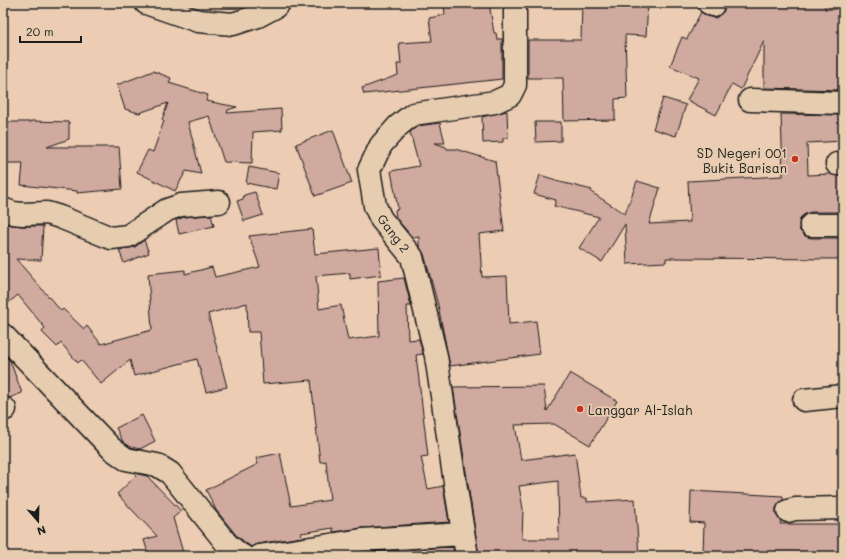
<svg xmlns="http://www.w3.org/2000/svg" width="846" height="559" viewBox="0 0 846 559" font-family="Mali,sans-serif">
  <style>
    .building { fill: #d0a99f; stroke: #1c1c1c; fill-rule: evenodd }
    .lines { fill: none; stroke-linecap: round; stroke-linejoin: round }
    .minor-casing { stroke: #1c1c1c; stroke-width: 25 }
    .minor { stroke: #e7cdaf; stroke-width: 22 }
    .poi-dot { fill: #c8321e; stroke: #e7cdaf; stroke-width: 1.5 }
    .labels { text-anchor: middle; dominant-baseline: central; stroke-width: 3.5; stroke-linejoin: round; paint-order: stroke }
    .poi-label { font-size: 13px; fill: #1c1c1c; stroke: #e7cdaf; text-anchor: end }
    .street-label { font-size: 13px; fill: #1c1c1c; stroke: #e7cdaf }
  </style>
  <rect width="100%" height="100%" fill="#ecccb3"/>
  <filter id="ink" filterUnits="userSpaceOnUse"><feTurbulence type="fractalNoise" baseFrequency=".025" numOctaves="2"/><feDisplacementMap in="SourceGraphic" scale="8" xChannelSelector="R" yChannelSelector="G"/><feConvolveMatrix kernelMatrix="1 2 1 2 8 2 1 2 1" color-interpolation-filters="sRGB"/></filter>
  <g filter="url(#ink)">
    <!-- building -->
    <path class="building" d="M 444,3 L 489,3 L 494,33 L 496,33 L 497,39 L 502,39 L 502,79 L 364,94 L 362,88 L 398,75 L 397,64 L 401,64 L 399,43 L 432,41 L 429,18 L 445,15 Z
      M 582,3 L 648,3 L 646,36 L 625,35 L 627,98 L 615,99 L 615,120 L 564,121 L 563,78 L 528,78 L 528,40 L 581,40 Z
      M 725,3 L 825,3 L 825,9 L 843,9 L 843,90 L 764,88 L 764,41 L 741,89 L 732,84 L 716,115 L 687,100 L 699,78 L 670,66 L 682,37 L 687,39 L 701,12 L 707,16 L 716,18 L 724,11 Z
      M 153,71 L 171,78 L 169,83 L 208,95 L 206,101 L 237,107 L 228,110 L 227,113 L 281,109 L 282,130 L 253,132 L 252,163 L 224,162 L 209,116 L 188,122 L 201,174 L 186,171 L 175,191 L 137,172 L 148,150 L 153,152 L 164,121 L 162,120 L 168,103 L 139,113 L 125,109 L 117,85 Z
      M 663,98 L 686,105 L 676,136 L 653,129 Z
      M 507,111 L 508,138 L 503,138 L 503,142 L 483,143 L 482,117 Z
      M 781,114 L 843,115 L 843,141 L 807,143 L 808,175 L 830,174 L 837,176 L 843,176 L 843,212 L 811,212 L 805,214 L 800,218 L 799,225 L 800,231 L 805,236 L 811,238 L 843,238 L 843,259 L 666,258 L 666,262 L 627,264 L 625,224 L 602,262 L 579,248 L 599,217 L 554,206 L 556,200 L 534,194 L 540,175 L 556,180 L 556,181 L 592,190 L 591,192 L 625,214 L 637,181 L 660,188 L 649,224 L 690,222 L 688,181 L 783,176 Z
      M 31,121 L 69,122 L 69,139 L 47,147 L 119,147 L 122,189 L 77,193 L 77,191 L 21,185 L 23,163 L 3,163 L 3,122 L 30,122 Z
      M 535,122 L 561,122 L 561,141 L 536,142 Z
      M 440,123 L 445,143 L 435,143 L 446,147 L 447,149 L 455,149 L 495,161 L 504,231 L 479,234 L 482,277 L 507,276 L 509,324 L 536,321 L 540,354 L 450,366 L 438,305 L 424,254 L 419,246 L 419,237 L 413,238 L 396,218 L 395,210 L 398,209 L 391,171 L 419,166 L 410,132 L 418,126 Z
      M 333,130 L 352,183 L 315,196 L 296,144 Z
      M 249,167 L 279,173 L 276,189 L 246,183 Z
      M 255,192 L 263,215 L 244,221 L 237,201 L 243,199 L 244,195 Z
      M 211,215 L 214,226 L 179,234 L 176,220 L 184,217 Z
      M 3,222 L 12,225 L 22,226 L 43,226 L 41,260 L 16,259 L 61,311 L 63,309 L 84,329 L 87,326 L 101,344 L 152,330 L 148,274 L 185,270 L 185,274 L 212,267 L 215,277 L 260,267 L 249,236 L 312,229 L 315,254 L 379,248 L 381,275 L 350,279 L 350,273 L 316,276 L 319,309 L 341,305 L 348,340 L 379,336 L 378,281 L 404,278 L 411,306 L 407,306 L 408,340 L 419,339 L 423,354 L 416,355 L 428,456 L 421,457 L 428,489 L 443,486 L 449,522 L 361,528 L 333,532 L 333,528 L 301,533 L 302,537 L 257,544 L 251,547 L 236,535 L 216,510 L 206,490 L 258,464 L 256,458 L 280,453 L 291,506 L 330,500 L 326,461 L 320,462 L 311,380 L 263,384 L 259,332 L 248,332 L 247,303 L 208,314 L 227,387 L 206,392 L 197,359 L 134,376 L 130,360 L 101,384 L 81,360 L 78,363 L 61,343 L 57,347 L 42,332 L 45,328 L 18,295 L 3,307 Z
      M 144,240 L 149,253 L 124,263 L 119,250 L 135,247 Z
      M 3,353 L 10,361 L 22,393 L 9,398 L 3,397 Z
      M 570,373 L 617,401 L 590,445 L 554,424 L 515,425 L 521,460 L 575,453 L 581,498 L 587,498 L 587,502 L 635,499 L 639,556 L 479,556 L 453,387 L 544,386 L 547,411 ZM 558,481 L 559,539 L 522,539 L 523,509 L 519,486 Z
      M 142,415 L 155,441 L 140,449 L 131,447 L 123,442 L 116,428 Z
      M 138,474 L 147,476 L 181,511 L 173,518 L 184,556 L 149,556 L 144,540 L 157,536 L 117,494 Z
      M 691,491 L 783,496 L 783,500 L 779,503 L 776,508 L 776,515 L 781,521 L 780,524 L 843,524 L 843,556 L 755,556 L 703,553 L 704,523 L 690,522 Z
      M 453,547 L 454,556 L 340,556 L 363,552 Z"/>
    <g class="lines">
      <defs>
        <path id="minor" d="M 146,3 L 198,21 L 233,24 L 258,16 L 275,7 L 279,3
          M 709,3 L 713,5
          M 750,100 L 843,103
          M 837,164 L 843,164
          M 3,209 L 13,213 L 23,214 L 47,213 L 60,217 L 111,238 L 128,236 L 167,210 L 181,205 L 219,202
          M 811,225 L 843,225
          M 3,335 L 112,449 L 126,459 L 157,465 L 170,473 L 227,544 L 239,554 L 243,556
          M 804,400 L 843,396
          M 3,410 L 5,409
          M 788,511 L 795,509 L 843,508
          M 259,556 L 362,540 L 463,534
          M 467,556 L 456,489 L 436,356 L 412,257 L 381,219 L 375,206 L 369,170 L 381,145 L 398,126 L 413,114 L 495,102 L 510,95 L 515,85 L 515,3"/>
      </defs>
      <!-- minor casing -->
      <use href="#minor" class="minor-casing"/>
      <!-- minor -->
      <use href="#minor" class="minor"/>
    </g>
  </g>
  <!-- markers -->
  <g class="poi-dot">
    <circle cx="795" cy="159" r="4"/>
    <circle cx="580" cy="409" r="4"/>
  </g>
  <g class="labels">
    <!-- poi labels -->
    <g class="poi-label">
      <text x="787" y="152">SD Negeri 001<tspan x="787" dy="15">Bukit Barisan</tspan></text>
      <text x="588" y="409" text-anchor="start">Langgar Al-Islah</text>
    </g>
    <!-- street labels -->
    <g class="street-label">
      <text transform="translate(394 233) rotate(53)">Gang 2</text>
    </g>
  </g>
  <!-- margin -->
  <rect width="846" height="559" fill="none" stroke="#e7cdaf" stroke-width="16"/>
  <rect x="8" y="8" width="830" height="543" fill="none" stroke="#1c1c1c" stroke-width="1.5" filter="url(#ink)"/>
  <!-- north arrow -->
  <g transform="translate(38 521) rotate(160)" stroke="#e7cdaf" stroke-width="3" paint-order="stroke">
  <path d="M0-3L7 15L0 10L-7 15Z" fill="#1c1c1c"/>
  <text y="-6" font-size="11" font-weight="bold" text-anchor="middle" fill="#1c1c1c">N</text>
  </g>
  <!-- scale -->
  <path d="M20 36v6h61v-6" fill="none" stroke="#1c1c1c" stroke-width="2"/>
  <text x="26" y="36" font-size="12" fill="#1c1c1c" stroke="#e7cdaf" stroke-width="3" paint-order="stroke">20 m</text>
</svg>
